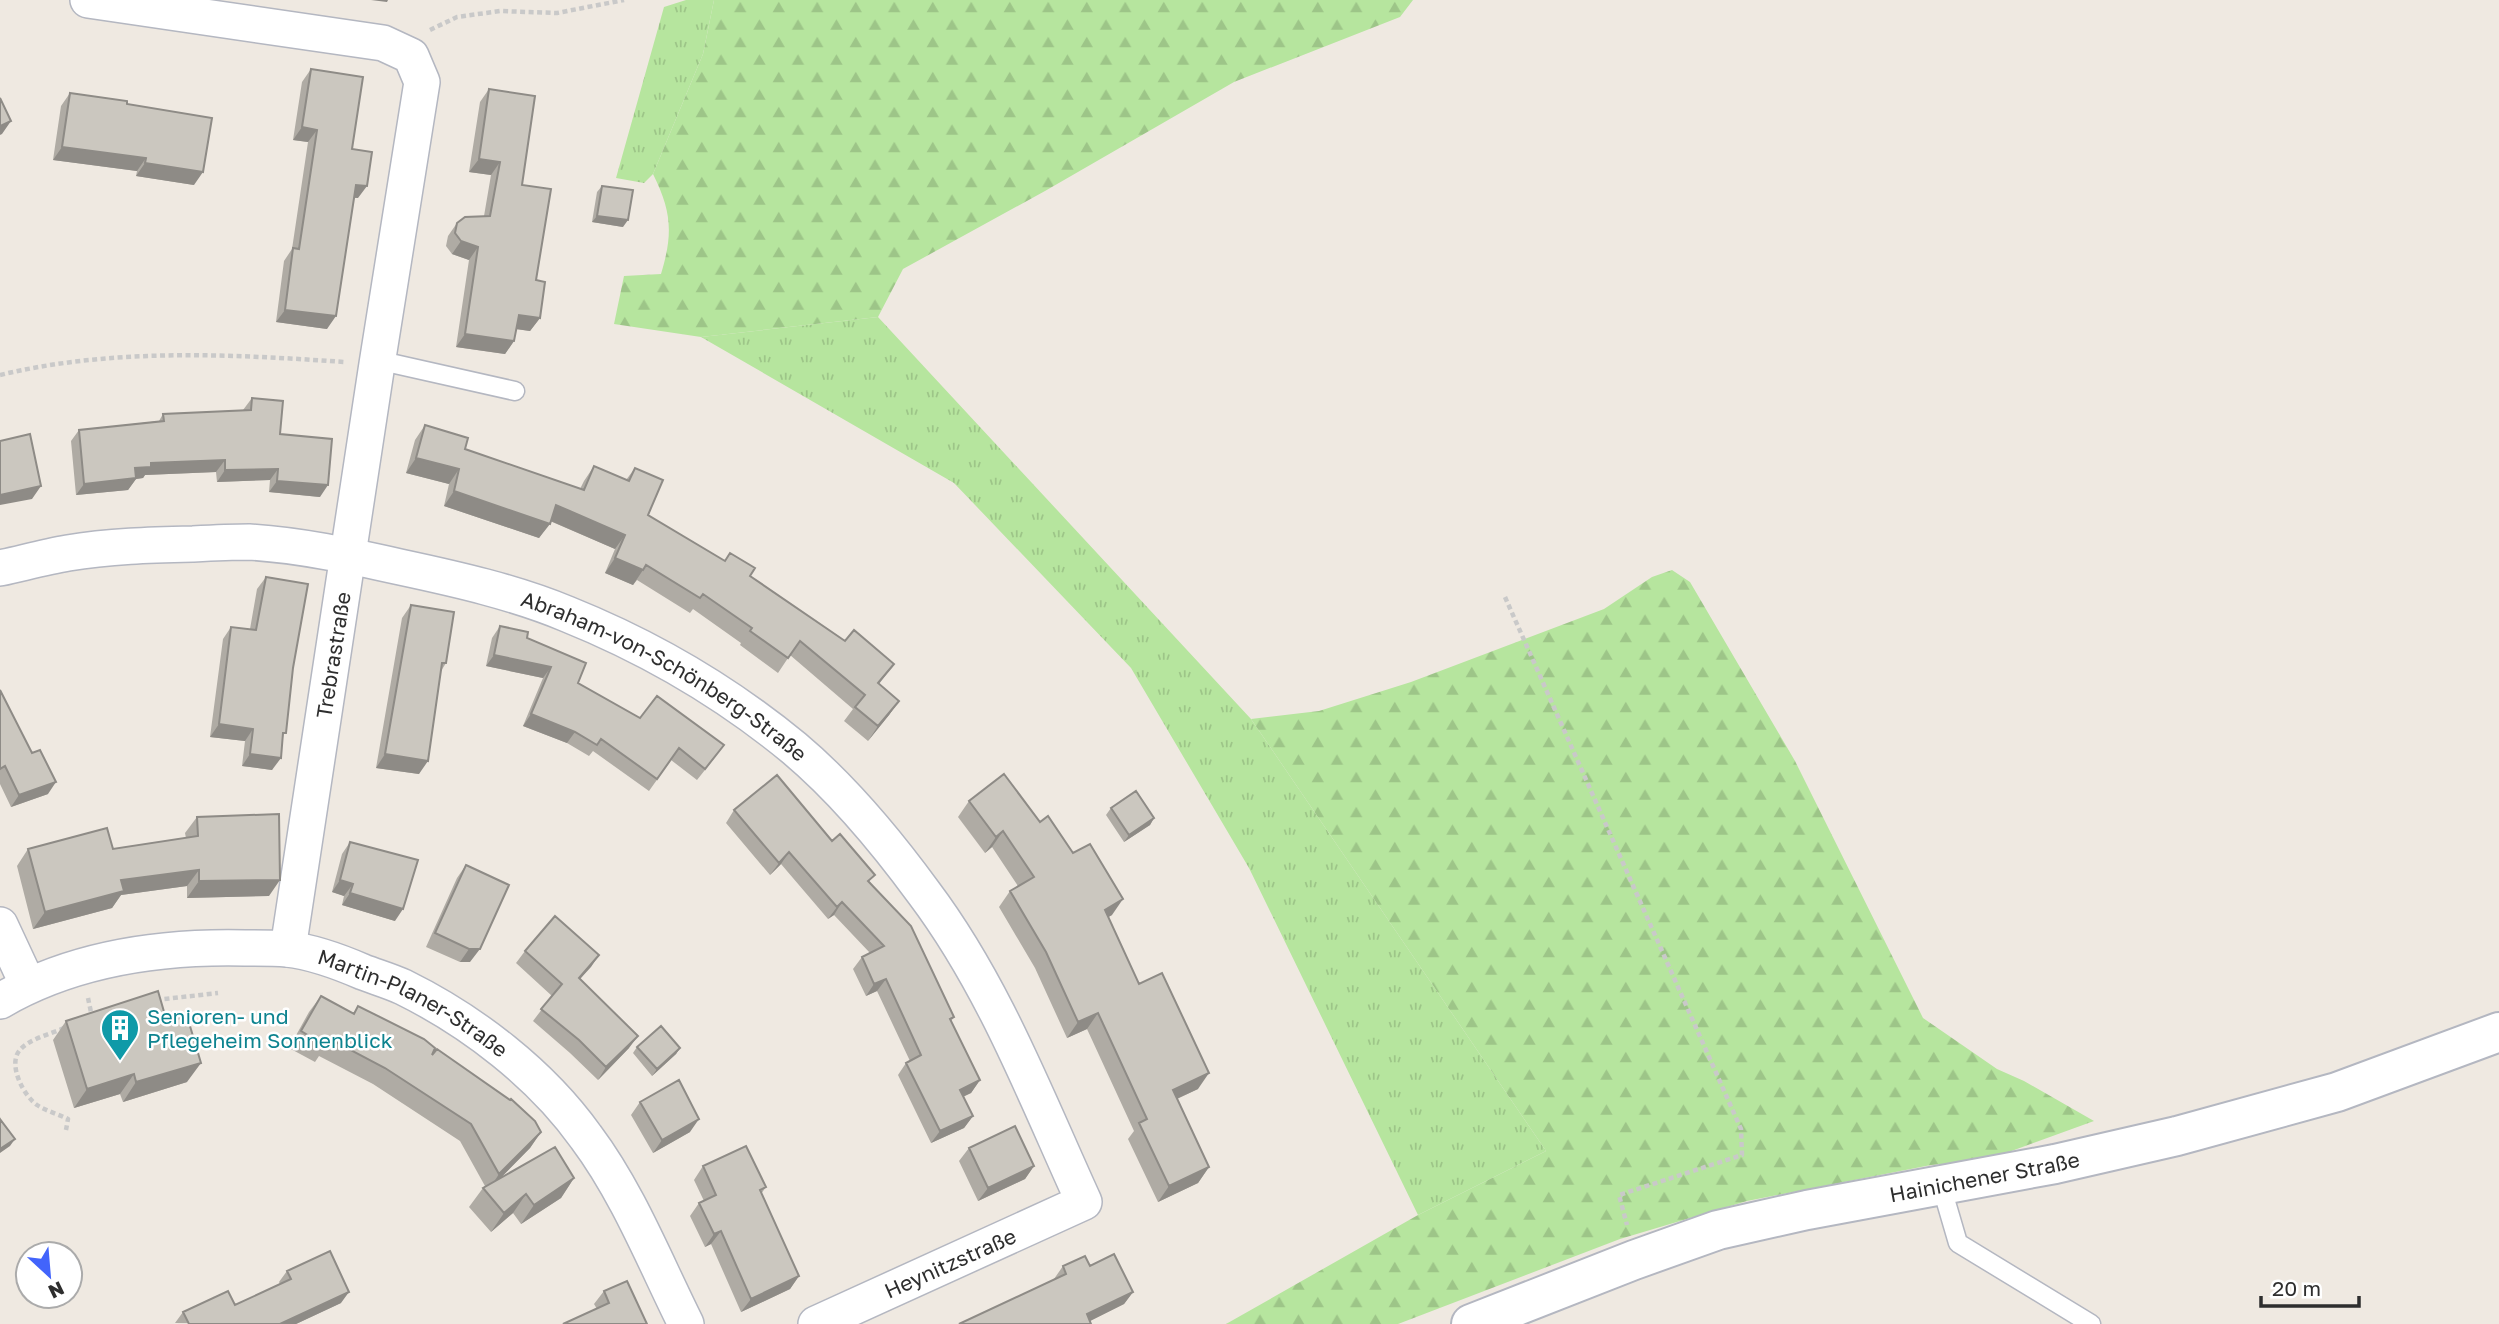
<svg xmlns="http://www.w3.org/2000/svg" width="2499" height="1324" viewBox="0 0 2499 1324" font-family="'Golos Text',sans-serif">
  <style>
    .grass { fill: url(#grass-tufts) }
    .forest { fill: url(#forest-firs) }
    .lines { fill: none; stroke-linecap: round; stroke-linejoin: round }
    .lane-casing { stroke: #b4b7c1; stroke-width: 21 }
    .street-casing { stroke: #b4b7c1; stroke-width: 38 }
    .secondary-casing { stroke: #b4b7c1; stroke-width: 42 }
    .path { stroke: #c9c9c9; stroke-width: 4.5; stroke-dasharray: 5 3.5; stroke-linecap: butt }
    .lane { stroke: #fff; stroke-width: 18 }
    .street { stroke: #fff; stroke-width: 35 }
    .secondary { stroke: #fff; stroke-width: 38 }
    .wall { fill: #afaba4 }
    .shaded-wall { fill: #8e8b86 }
    .building { fill: #cbc7bf; stroke: #8e8b86; stroke-width: 2 }
    .labels { text-anchor: middle; dominant-baseline: central; stroke-width: 5; stroke-linejoin: round; paint-order: stroke }
    .street-label { font-size: 21px; fill: #2e2e2e; stroke: #fff }
    .culture-label { font-size: 21px; fill: #0d838f; stroke: #fff; text-anchor: start }
  </style>
  <defs>
    <pattern id="grass-tufts" width="24" height="20" patternUnits="userSpaceOnUse" patternTransform="scale(1.75)"><rect width="24" height="20" fill="#b6e59e"/><path d="M3 7l-1-3M5 7V3M7 7l1-3M15 17l-1-3M17 17v-4M19 17l1-3" fill="none" stroke="#9dc588"/></pattern>
    <pattern id="forest-firs" width="22" height="20" patternUnits="userSpaceOnUse" patternTransform="scale(1.75)"><rect width="22" height="20" fill="#b6e59e"/><path d="M5 1l3.5 6h-7zM16 11l3.5 6h-7z" fill="#9dc588"/></pattern>
  </defs>
  <rect width="100%" height="100%" fill="#efe9e1"/>
  <!-- grass -->
  <path class="grass" d="M 686,0 L 714,0 L 703,54 L 653,174 L 644,183 L 616,178 L 664,7 Z
    M 878,317 L 1251,719 L 1546,1151 L 1418,1215 L 1249,868 L 1131,668 L 954,483 L 701,337 Z"/>
  <!-- forest -->
  <path class="forest" d="M 714,0 L 1413,0 L 1400,17 L 1234,82 L 1045,191 L 903,269 L 878,317 L 701,337 L 614,324 L 624,276 L 661,274 C 673,234 672,212 653,174 L 703,54 Z
    M 1672,570 L 1690,582 L 1795,761 L 1923,1018 L 1997,1069 L 2024,1081 L 2094,1121 L 1987,1160 L 1931,1165 L 1747,1201 L 1620,1239 L 1398,1324 L 1226,1324 L 1418,1215 L 1546,1151 L 1251,719 L 1319,711 L 1411,682 L 1604,609 L 1652,577 Z"/>
  <g class="lines">
    <defs>
      <path id="lane" d="M 377,360 L 515,391
        M 1941,1185 L 1958,1243 L 2091,1324"/>
      <g id="street">
        <path d="M 88,0 L 383,43 L 411,56 L 422,82 L 377,364 L 288,949"/>
        <path id="s1" d="M 0,568 C 23,563 45,557 68,553 C 109,546 151,545 193,544 C 211,543 230,542 249,542 C 299,545 351,556 400,567 C 456,579 514,592 567,614 C 649,647 726,692 794,748 C 844,790 886,841 924,893 C 994,986 1036,1097 1084,1202 L 816,1324"/>
        <path d="M 0,925 L 28,985"/>
        <path id="s2" d="M 0,1001 C 74,958 160,946 245,948 C 259,948 274,948 287,949 C 313,952 340,962 363,972 C 376,977 390,981 403,987 C 472,1021 541,1074 586,1137 C 628,1193 655,1262 686,1324"/>
      </g>
      <g id="secondary">
        <path id="s3" d="M 1471,1324 L 1634,1260 L 1718,1230 L 1807,1210 L 2055,1164 L 2177,1136 L 2337,1092 L 2499,1032"/>
      </g>
    </defs>
    <!-- lane casing -->
    <use href="#lane" class="lane-casing"/>
    <!-- street casing -->
    <use href="#street" class="street-casing"/>
    <!-- secondary casing -->
    <use href="#secondary" class="secondary-casing"/>
    <!-- path -->
    <path class="path" d="M 430,30 L 457,17 L 500,11 L 557,13 L 624,0
      M 0,375 C 112,348 230,354 344,362
      M 1505,597 L 1741,1129 L 1742,1155 L 1619,1195 L 1627,1225
      M 88,998 L 92,1017
      M 156,1000 L 218,993
      M 64,1028 C 51,1034 28,1039 19,1051 C 8,1066 24,1096 37,1105 C 46,1111 58,1114 68,1119 L 66,1130"/>
    <!-- lane -->
    <use href="#lane" class="lane"/>
    <!-- street -->
    <use href="#street" class="street"/>
    <!-- secondary -->
    <use href="#secondary" class="secondary"/>
  </g>
  <!-- wall -->
  <path class="wall" d="M 311,69 L 352,149 L 358,198 L 354,198 L 327,329 L 276,322 L 284,261 L 292,249 L 308,142 L 293,140 L 302,82 Z
    M 489,89 L 522,185 L 536,280 L 540,318 L 530,331 L 516,329 L 514,341 L 505,354 L 456,347 L 469,260 L 452,254 L 446,246 L 448,236 L 457,223 L 484,216 L 491,175 L 469,172 L 480,102 Z
    M 70,93 L 127,104 L 194,185 L 136,176 L 137,171 L 53,160 L 61,106 Z
    M 602,186 L 623,227 L 592,222 L 597,192 Z
    M 252,398 L 280,434 L 320,497 L 269,492 L 270,480 L 217,482 L 216,472 L 145,475 L 143,478 L 136,479 L 128,490 L 76,495 L 71,441 L 79,430 L 159,421 L 163,414 L 243,410 Z
    M 425,425 L 465,449 L 580,489 L 584,481 L 594,466 L 626,480 L 635,468 L 648,515 L 750,576 L 845,641 L 894,664 L 879,684 L 899,701 L 889,715 L 868,741 L 844,721 L 853,709 L 790,655 L 778,673 L 740,645 L 741,643 L 693,609 L 690,613 L 637,580 L 633,585 L 605,573 L 615,549 L 550,521 L 539,538 L 444,506 L 449,484 L 406,473 L 415,440 Z
    M 266,577 L 293,668 L 283,738 L 272,770 L 242,766 L 245,741 L 210,737 L 223,639 L 231,627 L 250,629 L 257,589 Z
    M 411,605 L 446,663 L 441,671 L 419,774 L 376,768 L 402,618 Z
    M 500,626 L 527,638 L 578,683 L 640,718 L 716,756 L 697,780 L 671,760 L 649,791 L 593,751 L 589,756 L 567,743 L 523,726 L 543,678 L 486,666 L 492,638 Z
    M 0,690 L 48,794 L 11,807 L 0,784 Z
    M 969,801 L 1112,915 L 1108,917 L 1139,984 L 1198,1089 L 1177,1099 L 1209,1167 L 1198,1183 L 1158,1202 L 1128,1139 L 1134,1131 L 1087,1029 L 1067,1038 L 1035,968 L 999,907 L 1010,891 L 1018,886 L 992,847 L 985,853 L 958,817 Z
    M 1111,808 L 1154,818 L 1150,825 L 1124,842 L 1106,815 Z
    M 734,810 L 832,841 L 870,882 L 954,1017 L 951,1021 L 980,1080 L 971,1093 L 963,1097 L 973,1116 L 964,1128 L 931,1143 L 898,1075 L 906,1063 L 910,1061 L 877,991 L 866,996 L 853,969 L 862,957 L 870,953 L 834,915 L 828,919 L 781,864 L 770,875 L 726,823 Z
    M 197,817 L 269,896 L 187,898 L 187,886 L 121,895 L 112,908 L 33,929 L 17,866 L 28,849 L 113,849 L 186,838 L 185,833 Z
    M 350,842 L 395,921 L 342,905 L 344,896 L 332,892 L 342,854 Z
    M 466,865 L 470,962 L 460,962 L 426,947 L 457,878 Z
    M 525,951 L 599,955 L 580,979 L 629,1048 L 598,1080 L 570,1053 L 533,1021 L 552,996 L 516,963 Z
    M 321,996 L 353,1014 L 358,1006 L 432,1055 L 541,1132 L 530,1148 L 500,1178 L 574,1178 L 561,1198 L 521,1224 L 513,1213 L 491,1232 L 469,1207 L 483,1188 L 485,1186 L 460,1141 L 373,1084 L 319,1056 L 315,1062 L 289,1048 L 309,1012 Z
    M 66,1021 L 167,1022 L 187,1082 L 123,1102 L 120,1094 L 74,1108 L 53,1040 Z
    M 637,1047 L 680,1048 L 676,1054 L 652,1076 L 633,1053 Z
    M 640,1102 L 690,1132 L 653,1153 L 631,1115 Z
    M 969,1148 L 1034,1166 L 1025,1179 L 978,1201 L 959,1161 Z
    M 703,1166 L 766,1187 L 761,1194 L 799,1276 L 790,1289 L 741,1312 L 711,1244 L 705,1247 L 690,1216 L 699,1203 L 704,1201 L 694,1180 Z
    M 1063,1266 L 1090,1266 L 1133,1292 L 1124,1304 L 1090,1321 L 1054,1279 Z
    M 287,1271 L 341,1303 L 296,1324 L 175,1323 L 183,1312 L 235,1305 L 280,1284 L 279,1282 Z
    M 604,1291 L 647,1324 L 597,1309 L 594,1304 Z"/>
  <!-- shaded-wall -->
  <path class="shaded-wall" d="M 371,0 L 388,0 L 387,2 Z
    M 11,121 L 2,134 L 0,135 L 0,126 Z
    M 302,127 L 317,130 L 308,142 L 293,140 Z
    M 62,147 L 146,158 L 137,171 L 53,160 Z
    M 479,159 L 500,162 L 491,175 L 469,172 Z
    M 145,163 L 203,172 L 194,185 L 136,176 Z
    M 356,185 L 367,186 L 358,198 L 347,197 Z
    M 597,216 L 628,220 L 623,227 L 592,222 Z
    M 461,241 L 478,247 L 469,260 L 452,254 Z
    M 285,310 L 336,316 L 327,329 L 276,322 Z
    M 519,315 L 540,318 L 530,331 L 509,328 Z
    M 465,334 L 514,341 L 505,354 L 456,347 Z
    M 416,458 L 459,469 L 449,484 L 406,473 Z
    M 225,460 L 216,472 L 145,475 L 143,478 L 136,479 L 128,490 L 76,495 L 84,484 L 151,463 Z
    M 278,469 L 270,480 L 217,482 L 225,470 Z
    M 277,481 L 328,485 L 320,497 L 269,492 Z
    M 41,486 L 32,499 L 0,505 L 0,495 Z
    M 454,491 L 550,524 L 539,538 L 444,506 Z
    M 556,505 L 625,535 L 615,549 L 546,519 Z
    M 615,558 L 643,570 L 633,585 L 605,573 Z
    M 494,655 L 551,667 L 543,678 L 486,666 Z
    M 899,701 L 889,715 L 868,741 L 878,726 Z
    M 531,714 L 575,732 L 567,743 L 523,726 Z
    M 219,724 L 253,729 L 245,741 L 210,737 Z
    M 250,754 L 281,758 L 272,770 L 242,766 Z
    M 385,754 L 428,761 L 419,774 L 376,768 Z
    M 56,782 L 48,794 L 11,807 L 19,795 Z
    M 1154,818 L 1150,825 L 1124,842 L 1129,835 Z
    M 1003,831 L 992,847 L 985,853 L 996,837 Z
    M 789,852 L 781,864 L 770,875 L 779,863 Z
    M 199,870 L 187,886 L 121,895 L 112,908 L 33,929 L 45,912 L 121,880 Z
    M 280,880 L 269,896 L 187,898 L 199,881 Z
    M 340,880 L 353,884 L 344,896 L 332,892 Z
    M 350,893 L 403,909 L 395,921 L 342,905 Z
    M 1123,899 L 1112,915 L 1093,926 L 1105,910 Z
    M 842,902 L 834,915 L 828,919 L 837,907 Z
    M 469,949 L 480,949 L 470,962 L 460,962 Z
    M 599,955 L 591,967 L 570,990 L 579,978 Z
    M 886,979 L 877,991 L 866,996 L 874,984 Z
    M 1098,1013 L 1087,1029 L 1067,1038 L 1078,1022 Z
    M 638,1036 L 629,1048 L 598,1080 L 606,1067 Z
    M 680,1048 L 676,1054 L 652,1076 L 657,1069 Z
    M 201,1063 L 187,1082 L 123,1102 L 136,1082 Z
    M 1209,1073 L 1198,1089 L 1161,1106 L 1173,1090 Z
    M 134,1074 L 120,1094 L 74,1108 L 87,1089 Z
    M 980,1080 L 971,1093 L 951,1102 L 960,1090 Z
    M 973,1116 L 964,1128 L 931,1143 L 940,1131 Z
    M 699,1119 L 690,1132 L 653,1153 L 662,1140 Z
    M 541,1132 L 530,1148 L 488,1191 L 499,1174 Z
    M 15,1139 L 10,1146 L 0,1153 L 0,1149 Z
    M 1034,1166 L 1025,1179 L 978,1201 L 988,1188 Z
    M 1209,1167 L 1198,1183 L 1158,1202 L 1169,1186 Z
    M 574,1178 L 561,1198 L 521,1224 L 534,1205 Z
    M 526,1194 L 513,1213 L 491,1232 L 504,1213 Z
    M 721,1231 L 711,1244 L 705,1247 L 714,1234 Z
    M 799,1276 L 790,1289 L 741,1312 L 751,1299 Z
    M 349,1292 L 341,1303 L 296,1324 L 280,1324 Z
    M 1133,1292 L 1124,1304 L 1084,1324 L 1087,1314 Z"/>
  <!-- building -->
  <path class="building" d="M 311,69 L 363,77 L 352,149 L 372,152 L 367,186 L 356,185 L 336,316 L 285,310 L 293,248 L 299,249 L 317,130 L 302,127 Z
    M 489,89 L 535,96 L 522,185 L 551,189 L 536,280 L 545,282 L 540,318 L 519,315 L 514,341 L 465,334 L 478,247 L 461,241 L 455,233 L 457,223 L 465,217 L 490,216 L 500,162 L 479,159 Z
    M 70,93 L 127,101 L 127,104 L 212,118 L 203,172 L 145,163 L 146,158 L 62,147 Z
    M 0,98 L 11,121 L 0,126 Z
    M 602,186 L 633,190 L 628,220 L 597,216 Z
    M 252,398 L 283,401 L 280,434 L 332,439 L 328,485 L 277,481 L 278,469 L 225,470 L 225,460 L 151,463 L 151,467 L 135,468 L 136,478 L 84,484 L 79,430 L 164,421 L 163,414 L 251,410 Z
    M 425,425 L 468,438 L 465,449 L 584,490 L 594,466 L 629,481 L 635,468 L 663,480 L 648,515 L 725,561 L 730,553 L 755,568 L 750,576 L 845,641 L 854,630 L 894,664 L 878,683 L 899,701 L 878,726 L 855,707 L 865,695 L 800,641 L 788,658 L 750,631 L 752,628 L 703,594 L 700,598 L 646,565 L 643,570 L 615,558 L 625,535 L 556,505 L 550,524 L 454,491 L 459,469 L 416,458 Z
    M 30,434 L 41,486 L 0,495 L 0,441 Z
    M 266,577 L 308,584 L 293,668 L 286,733 L 283,733 L 281,758 L 250,754 L 253,729 L 219,724 L 231,627 L 256,630 Z
    M 411,605 L 454,612 L 446,663 L 442,663 L 428,761 L 385,754 Z
    M 500,626 L 528,632 L 527,638 L 586,663 L 578,683 L 640,718 L 657,696 L 724,745 L 705,769 L 679,748 L 657,779 L 601,739 L 597,745 L 575,732 L 531,714 L 551,667 L 494,655 Z
    M 0,690 L 32,753 L 40,750 L 56,782 L 19,795 L 5,766 L 0,769 Z
    M 1004,774 L 1040,822 L 1048,816 L 1073,853 L 1090,844 L 1123,899 L 1105,910 L 1139,984 L 1162,973 L 1209,1073 L 1173,1090 L 1209,1167 L 1169,1186 L 1139,1123 L 1147,1119 L 1098,1013 L 1078,1022 L 1046,952 L 1010,891 L 1034,877 L 1003,831 L 996,837 L 969,801 Z
    M 777,775 L 832,841 L 840,834 L 875,875 L 868,881 L 911,926 L 954,1017 L 950,1019 L 980,1080 L 960,1090 L 973,1116 L 940,1131 L 906,1063 L 921,1055 L 886,979 L 874,984 L 862,957 L 884,946 L 842,902 L 837,907 L 789,852 L 779,863 L 734,810 Z
    M 1136,791 L 1154,818 L 1129,835 L 1111,808 Z
    M 279,814 L 280,880 L 199,881 L 199,870 L 121,880 L 124,891 L 45,912 L 28,849 L 107,828 L 113,849 L 198,836 L 197,817 Z
    M 350,842 L 418,860 L 403,909 L 350,893 L 353,884 L 340,880 Z
    M 466,865 L 509,885 L 480,949 L 469,949 L 435,933 Z
    M 555,916 L 599,955 L 579,978 L 638,1036 L 606,1067 L 579,1040 L 541,1009 L 562,984 L 525,951 Z
    M 158,991 L 167,1022 L 187,1016 L 201,1063 L 136,1082 L 134,1074 L 87,1089 L 66,1021 Z
    M 321,996 L 354,1014 L 358,1006 L 424,1039 L 435,1048 L 432,1055 L 437,1049 L 510,1100 L 511,1099 L 535,1121 L 541,1132 L 499,1174 L 471,1124 L 385,1068 L 330,1039 L 326,1046 L 301,1031 Z
    M 661,1026 L 680,1048 L 657,1069 L 637,1047 Z
    M 679,1080 L 699,1119 L 662,1140 L 640,1102 Z
    M 0,1119 L 15,1139 L 0,1149 Z
    M 1015,1126 L 1034,1166 L 988,1188 L 969,1148 Z
    M 746,1146 L 766,1187 L 760,1190 L 799,1276 L 751,1299 L 721,1231 L 714,1234 L 699,1203 L 716,1195 L 703,1166 Z
    M 555,1147 L 574,1178 L 534,1205 L 526,1194 L 504,1213 L 483,1188 Z
    M 330,1251 L 349,1292 L 280,1324 L 189,1324 L 183,1312 L 228,1291 L 235,1305 L 291,1279 L 287,1271 Z
    M 1114,1254 L 1133,1292 L 1087,1314 L 1091,1324 L 959,1324 L 1066,1274 L 1063,1266 L 1085,1256 L 1090,1266 Z
    M 627,1281 L 647,1324 L 563,1324 L 609,1303 L 604,1291 Z"/>
  <!-- icons -->
  <defs>
    <symbol id="building-pin" viewBox="-11 -11 22 30"><path d="M0 17L-7.5 6A9.5 9.5 0 1 1 7.5 6Z" fill="#0f9aa8" stroke="#fff"/><path d="M-4-6H4V6H1V3H-1V6H-4ZM-2.5-4.3h1.7v1.8h-1.7ZM.8-4.3h1.7v1.8H.8ZM-2.5-1h1.7V.8h-1.7ZM.8-1h1.7V.8H.8Z" fill="#fff"/></symbol>
  </defs>
  <g fill-rule="evenodd">
    <use href="#building-pin" x="98" y="1006" width="44" height="60"/>
  </g>
  <g class="labels">
    <!-- street labels -->
    <g class="street-label">
      <text transform="translate(333 655) rotate(-81)">Trebrastraße</text>
      <text stroke="none"><textPath href="#s1" startOffset="693">Abraham-von-Schönberg-Straße</textPath></text>
      <text stroke="none"><textPath href="#s2" startOffset="434">Martin-Planer-Straße</textPath></text>
      <text stroke="none"><textPath href="#s3" startOffset="536">Hainichener Straße</textPath></text>
      <text transform="translate(950 1263) rotate(-24)">Heynitzstraße</text>
    </g>
    <!-- culture labels -->
    <g class="culture-label">
      <text x="147" y="1016">Senioren- und<tspan x="147" dy="24">Pflegeheim Sonnenblick</tspan></text>
    </g>
  </g>
  <!-- north arrow -->
  <g transform="translate(49 1275) rotate(154)"><circle r="33" fill="#ffffff" stroke="#ababab" stroke-width="2"/>
  <path d="M0-5L12 26L0 18L-12 26Z" fill="#4264fb"/>
  <text y="-10" font-size="19" font-weight="bold" text-anchor="middle" fill="#2e2e2e">N</text>
  </g>
  <!-- scale -->
  <path d="M2261 1296v10h98v-10" fill="none" stroke="#2e2e2e" stroke-width="3.5"/>
  <text x="2272" y="1296" font-size="21" fill="#2e2e2e" stroke="#ffffff" stroke-width="5" paint-order="stroke">20 m</text>
</svg>
